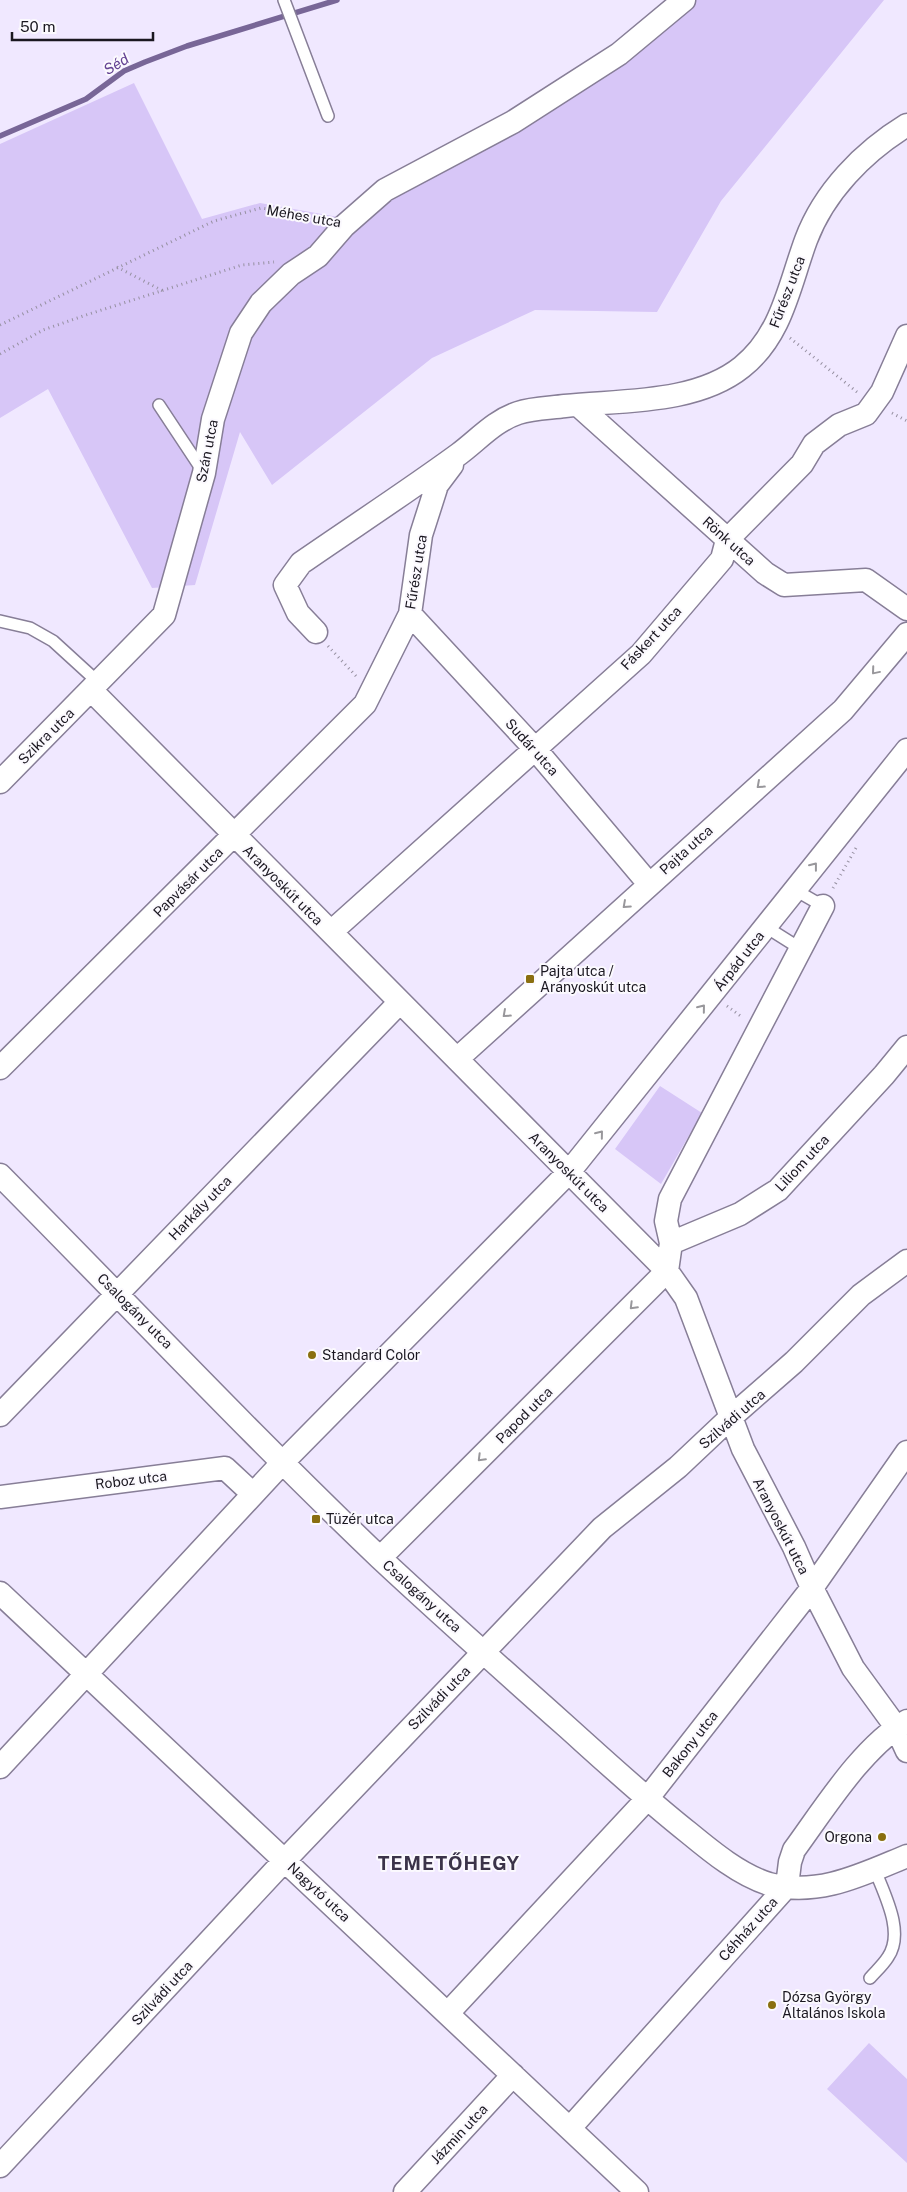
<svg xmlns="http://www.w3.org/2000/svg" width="907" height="2192" viewBox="0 0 907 2192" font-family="'Public Sans',sans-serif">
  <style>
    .green { fill: #d7c6f7 }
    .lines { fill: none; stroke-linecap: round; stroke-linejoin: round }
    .stream { stroke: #786697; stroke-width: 5.5 }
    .service-casing { stroke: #877e97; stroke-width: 14 }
    .minor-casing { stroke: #877e97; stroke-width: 25 }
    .path { stroke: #9690a1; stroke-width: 3; stroke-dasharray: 1 4; stroke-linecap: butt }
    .service { stroke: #fff; stroke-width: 11 }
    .minor { stroke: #fff; stroke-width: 22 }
    .oneway { stroke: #98979b }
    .poi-dot { fill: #8a6f10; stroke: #fbf9fe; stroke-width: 2 }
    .labels { text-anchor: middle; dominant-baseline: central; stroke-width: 4; stroke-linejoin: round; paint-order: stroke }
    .street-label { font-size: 14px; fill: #1a1720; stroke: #fbf9fe }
    .poi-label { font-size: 14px; fill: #1a1720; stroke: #fbf9fe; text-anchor: start }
    .water-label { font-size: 15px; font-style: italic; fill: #644393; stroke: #fbf9fe }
    .district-label { font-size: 19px; font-weight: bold; letter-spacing: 1px; fill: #3b3349; stroke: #fbf9fe }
  </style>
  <rect width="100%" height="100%" fill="#f0e8ff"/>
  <!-- green -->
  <path class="green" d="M 686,0 L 884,0 L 721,201 L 657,312 L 535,310 L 432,358 L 272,485 L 240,432 L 195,585 L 152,588 L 48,389 L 0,418 L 0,144 L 134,83 L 202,219 L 260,203 L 355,220 Z
    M 660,1086 L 702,1113 L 661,1184 L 615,1149 Z
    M 869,2043 L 907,2079 L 907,2163 L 827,2089 Z"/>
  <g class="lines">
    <!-- stream -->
    <path class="stream" d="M 0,136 L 86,99 L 124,71 L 145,62 L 187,46 L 337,0"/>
    <defs>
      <path id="service" d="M 284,0 L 328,116
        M 159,405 L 202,470
        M 0,621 L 30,628 L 53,641 L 99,683
        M 795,890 L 823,906
        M 766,927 L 801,949
        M 870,1978 C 876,1971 883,1965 888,1957 C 905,1932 884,1894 875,1870"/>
      <path id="minor" d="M 578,405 L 765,573 L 784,585 L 866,580 L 907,609
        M 410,614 L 536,750 L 649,884
        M 316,632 L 298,613 L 285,585 L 301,563 C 353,527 407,492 459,454 C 478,440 494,421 518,413 C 532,408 550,408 565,406 C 622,400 696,404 742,367 C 782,335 789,286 806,240 C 824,192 863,152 907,125
        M 92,691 L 667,1271 L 686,1298 L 743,1449 L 794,1547 L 812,1588 L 853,1668 L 896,1727 L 907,1751
        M 0,782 L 164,615 L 204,473 L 213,419 L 241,333 L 261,303 L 291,274 L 318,256 L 344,226 L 385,190 L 513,122 L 619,54 L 684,0
        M 331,932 L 641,654 L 722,559 L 727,540 L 802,464 L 814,444 L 839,425 L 866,414 L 882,392 L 907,336
        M 457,1059 L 843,710 L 907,634
        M 0,1068 L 365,704 L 410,614 L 421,535 L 437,485 L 452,465
        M 0,1175 C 127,1303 250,1434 380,1558 C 441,1615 504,1671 567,1727 C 607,1763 646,1799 689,1833 C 712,1852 740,1875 769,1884 C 819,1897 863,1874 907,1856
        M 671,1243 L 740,1214 L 778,1190 L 884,1075 L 907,1047
        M 0,1415 L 400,1002
        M 0,1497 L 225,1468 L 253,1494
        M 380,1558 L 667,1271 L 671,1243 L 666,1221 L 670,1199 L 823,906
        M 0,1593 L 637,2192
        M 0,1767 L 283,1462 L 569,1172 L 907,750
        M 448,2013 L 647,1799 L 812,1588 L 907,1452
        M 570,2128 L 787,1886 L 790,1862 L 794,1850 C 824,1809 863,1746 907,1721
        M 0,2166 L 285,1860 L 602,1528 L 678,1467 L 730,1418 L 794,1362 L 861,1295 L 907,1261
        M 405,2192 L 513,2075"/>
    </defs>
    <!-- service casing -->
    <use href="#service" class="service-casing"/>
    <!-- minor casing -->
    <use href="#minor" class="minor-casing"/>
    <!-- path -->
    <path class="path" d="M 117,267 L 163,291
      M 0,325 L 214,221 L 261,208 L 309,215 L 324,219
      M 790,338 L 857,392
      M 0,354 L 43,330 L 86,315 L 242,265 L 274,262
      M 892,413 L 907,421
      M 328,646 L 356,676
      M 833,888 L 856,848
      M 727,1006 L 742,1017"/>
    <!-- service -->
    <use href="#service" class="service"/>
    <!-- minor -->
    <use href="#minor" class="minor"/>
  </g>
  <!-- one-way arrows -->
  <defs><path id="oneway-chevron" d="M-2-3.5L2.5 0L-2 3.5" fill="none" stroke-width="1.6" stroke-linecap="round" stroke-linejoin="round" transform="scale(1.25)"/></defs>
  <g class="oneway">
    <use href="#oneway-chevron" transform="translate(875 671) rotate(130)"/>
    <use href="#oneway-chevron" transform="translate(760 785) rotate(138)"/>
    <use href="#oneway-chevron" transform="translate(814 866) rotate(-52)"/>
    <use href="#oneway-chevron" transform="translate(626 905) rotate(138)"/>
    <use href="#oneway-chevron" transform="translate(702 1008) rotate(-51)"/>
    <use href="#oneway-chevron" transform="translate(506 1014) rotate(138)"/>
    <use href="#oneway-chevron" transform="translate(600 1134) rotate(-51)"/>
    <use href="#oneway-chevron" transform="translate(633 1306) rotate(135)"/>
    <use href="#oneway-chevron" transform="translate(481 1458) rotate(135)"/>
  </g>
  <!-- markers -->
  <g class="poi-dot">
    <rect x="525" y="974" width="10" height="10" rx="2.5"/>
    <circle cx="312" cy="1355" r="5"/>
    <rect x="311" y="1514" width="10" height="10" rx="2.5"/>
    <circle cx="882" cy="1837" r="5"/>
    <circle cx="772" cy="2005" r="5"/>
  </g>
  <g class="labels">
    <!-- street labels -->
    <g class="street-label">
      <text transform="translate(304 216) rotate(10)">Méhes utca</text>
      <text transform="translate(787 292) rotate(-69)">Fűrész utca</text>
      <text transform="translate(207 451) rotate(-79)">Szán utca</text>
      <text transform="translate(729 541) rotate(42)">Rönk utca</text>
      <text transform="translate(416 572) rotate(-81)">Fűrész utca</text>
      <text transform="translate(651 638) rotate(-47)">Fáskert utca</text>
      <text transform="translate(46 736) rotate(-45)">Szikra utca</text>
      <text transform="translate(532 747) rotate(48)">Sudár utca</text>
      <text transform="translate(686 850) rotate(-42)">Pajta utca</text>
      <text transform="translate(188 882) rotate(-45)">Papvásár utca</text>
      <text transform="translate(283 885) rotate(45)">Aranyoskút utca</text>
      <text transform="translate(739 961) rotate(-52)">Árpád utca</text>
      <text transform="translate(802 1163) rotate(-47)">Liliom utca</text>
      <text transform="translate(569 1172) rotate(45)">Aranyoskút utca</text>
      <text transform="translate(200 1208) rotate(-46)">Harkály utca</text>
      <text transform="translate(135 1311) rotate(45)">Csalogány utca</text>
      <text transform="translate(524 1415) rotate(-45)">Papod utca</text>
      <text transform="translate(732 1419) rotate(-41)">Szilvádi utca</text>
      <text transform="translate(131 1480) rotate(-7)">Roboz utca</text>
      <text transform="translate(781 1526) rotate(63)">Aranyoskút utca</text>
      <text transform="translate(422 1596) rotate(42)">Csalogány utca</text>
      <text transform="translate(439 1698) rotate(-46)">Szilvádi utca</text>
      <text transform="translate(690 1744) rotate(-52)">Bakony utca</text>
      <text transform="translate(319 1892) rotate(43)">Nagytó utca</text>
      <text transform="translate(748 1929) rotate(-48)">Céhház utca</text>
      <text transform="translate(162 1993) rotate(-47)">Szilvádi utca</text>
      <text transform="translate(459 2134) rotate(-47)">Jázmin utca</text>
    </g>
    <!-- poi labels -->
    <g class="poi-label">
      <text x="540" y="971">Pajta utca /<tspan x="540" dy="16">Aranyoskút utca</tspan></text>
      <text x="322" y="1355">Standard Color</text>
      <text x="326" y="1519">Tüzér utca</text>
      <text x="872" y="1837" text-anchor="end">Orgona</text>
      <text x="782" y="1997">Dózsa György<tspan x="782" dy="16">Általános Iskola</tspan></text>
    </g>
    <!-- water labels -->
    <g class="water-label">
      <text transform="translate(116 64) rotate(-31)">Séd</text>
    </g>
    <!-- district labels -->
    <g class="district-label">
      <text x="449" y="1863">TEMETŐHEGY</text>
    </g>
  </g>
  <!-- scale -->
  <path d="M12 32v8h141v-8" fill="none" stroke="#1a1720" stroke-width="2.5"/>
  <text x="20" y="32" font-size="15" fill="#1a1720" stroke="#fbf9fe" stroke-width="4" paint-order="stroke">50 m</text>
</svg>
